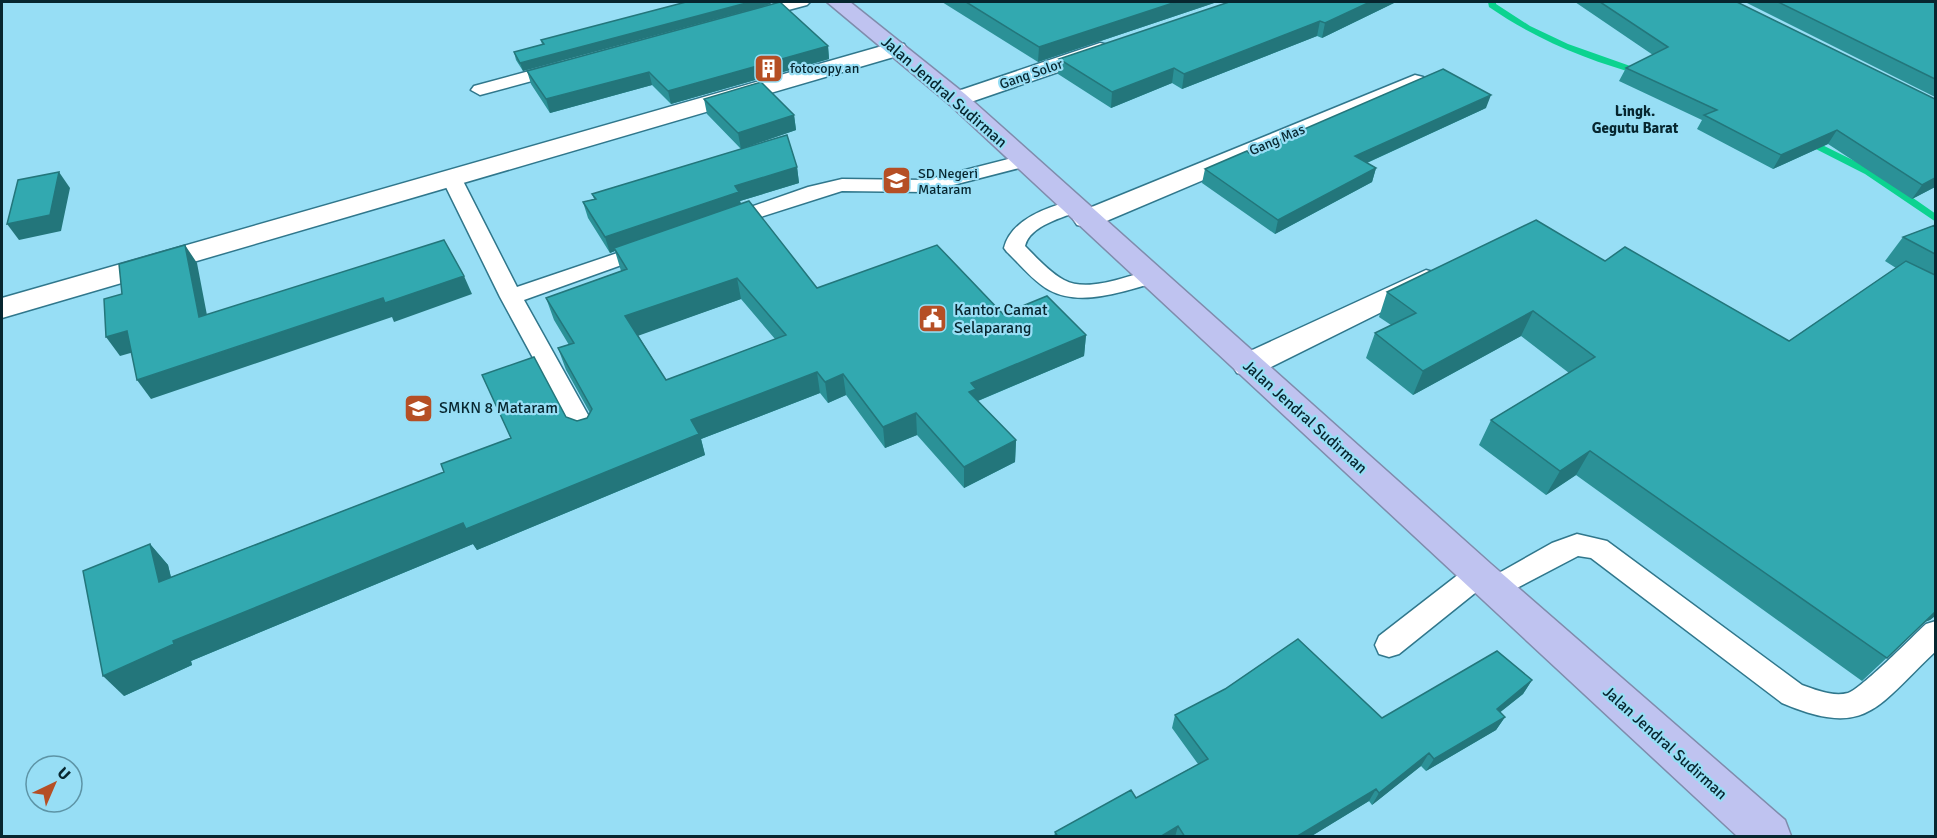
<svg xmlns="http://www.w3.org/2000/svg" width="1937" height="838" viewBox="0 0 1937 838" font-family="Signika,sans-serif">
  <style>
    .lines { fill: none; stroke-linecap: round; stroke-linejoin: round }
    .stream { fill: #0cd390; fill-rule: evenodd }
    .lane-casing { stroke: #30778c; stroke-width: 3 }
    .street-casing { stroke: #30778c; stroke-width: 3 }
    .highway-casing { stroke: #7f8cac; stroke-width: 3 }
    .lane { fill: #fff; fill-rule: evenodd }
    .street { fill: #fff; fill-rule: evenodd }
    .highway { fill: #bfc3f0; fill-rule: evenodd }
    .wall { fill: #2b9197; fill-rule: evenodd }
    .shaded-wall { fill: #23767b }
    .building { fill: #32a9b0; stroke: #23767b; stroke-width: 1.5; fill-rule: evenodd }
    .labels { text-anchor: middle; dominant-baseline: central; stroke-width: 4.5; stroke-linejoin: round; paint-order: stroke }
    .far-poi-label { font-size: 14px; fill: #07262f; stroke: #97def5; text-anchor: start }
    .far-street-label { font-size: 14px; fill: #07262f; stroke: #97def5 }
    .far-neighbourhood-label { font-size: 15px; font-weight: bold; fill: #07262f; stroke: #97def5 }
    .street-label { font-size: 16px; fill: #07262f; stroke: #97def5 }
    .poi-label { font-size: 16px; fill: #07262f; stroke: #97def5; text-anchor: start }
  </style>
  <rect width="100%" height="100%" fill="#97def5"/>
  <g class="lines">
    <!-- stream -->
    <path class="stream" d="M 1488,2 L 1496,2 L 1496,4 L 1530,26 L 1568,44 L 1650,73 L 1645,76 C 1589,61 1537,40 1489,7 Z
      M 1806,137 L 1873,170 L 1936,214 L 1936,222 L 1865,174 L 1802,142 L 1802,138 Z"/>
    <defs>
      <path id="lane" d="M 786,2 L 810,2 L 807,5 L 755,19 L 747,14 L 749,11 Z
        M 559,63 L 567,68 L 565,72 L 480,95 L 471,90 L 474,86 Z
        M 1024,155 L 1031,157 L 1033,161 L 1031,165 L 926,192 L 842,191 L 726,228 L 719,226 L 716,222 L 719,218 L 808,187 L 842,179 L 926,180 Z
        M 452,173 L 462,179 L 517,287 L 641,245 L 655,245 L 658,249 L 655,253 L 524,300 L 597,431 L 594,437 L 585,440 L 576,437 L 500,297 L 442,179 Z
        M 1074,200 L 1081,202 L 1084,206 L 1081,210 C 1063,218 1030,225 1025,246 C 1037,258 1049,272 1064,280 C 1088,293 1127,276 1151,270 L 1158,272 L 1162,277 L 1158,282 C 1125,290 1082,308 1049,290 C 1033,281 1020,264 1007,252 L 1004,248 C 1011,219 1048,207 1074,200 Z
        M 1577,534 L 1607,541 L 1802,685 C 1816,690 1833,697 1848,693 C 1861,689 1912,637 1926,624 L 1936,621 L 1936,651 C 1876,707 1867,739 1782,703 L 1591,558 L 1578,556 L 1494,600 L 1484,597 L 1480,589 L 1399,654 L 1389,657 L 1379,654 L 1375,645 L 1379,636 L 1468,567 L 1478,564 L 1488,567 L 1490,578 L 1552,543 Z"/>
      <path id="street" d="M 896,42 L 904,44 L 907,49 L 904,54 L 2,318 L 2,298 Z
        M 1100,43 L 1108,45 L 1111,50 L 1108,55 L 965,104 L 949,104 L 945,99 L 949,94 Z
        M 1415,75 L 1423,77 L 1427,82 L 1423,87 L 1097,225 L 1087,227 L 1077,225 L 1073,219 L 1077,213 Z
        M 1426,270 L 1436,273 L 1441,279 L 1436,285 L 1259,373 L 1248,376 L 1237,373 L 1232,365 L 1237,357 Z"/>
      <path id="highway" d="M 827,2 L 850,2 L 965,94 L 1491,564 L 1785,820 L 1791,836 L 1737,836 L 949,104 Z"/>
    </defs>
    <!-- lane casing -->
    <use href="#lane" class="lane-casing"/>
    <!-- street casing -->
    <use href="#street" class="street-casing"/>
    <!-- highway casing -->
    <use href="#highway" class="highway-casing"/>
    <!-- lane -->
    <use href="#lane" class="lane"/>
    <!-- street -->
    <use href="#street" class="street"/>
    <!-- highway -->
    <use href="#highway" class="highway"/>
  </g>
  <!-- wall -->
  <path class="wall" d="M 942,2 L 1217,2 L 1038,62 Z
    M 1396,2 L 1322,38 L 1317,36 L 1182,89 L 1172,83 L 1111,108 L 1058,74 L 1059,59 Z
    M 1575,2 L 1737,2 L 1935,187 L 1912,199 L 1828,144 L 1773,169 L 1697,129 L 1702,120 L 1619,81 L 1626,68 L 1653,55 Z
    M 1745,2 L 1935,2 L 1935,97 Z
    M 771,4 L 523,71 L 516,60 L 514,52 L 542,45 L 541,40 Z
    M 828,46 L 829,59 L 671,104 L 652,85 L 550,113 L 531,84 L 527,71 Z
    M 704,99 L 794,115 L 796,130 L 741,149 L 797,167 L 799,183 L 740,201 L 741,204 L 817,288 L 1003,314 L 1086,335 L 1084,356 L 978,401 L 1016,440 L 1015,462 L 964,488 L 917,435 L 885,448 L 846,395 L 828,403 L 820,393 L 701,439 L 705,455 L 477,550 L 473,544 L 191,661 L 192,665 L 124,696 L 150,544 L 168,565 L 171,577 L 444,472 L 511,438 L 482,375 L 566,417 L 577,421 L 587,418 L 590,413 L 566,370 L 558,348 L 569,345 L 554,320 L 546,298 L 621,271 L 615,251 L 610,253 L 588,218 L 583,202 L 594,199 L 592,194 L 741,149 L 707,114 ZM 741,299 L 775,339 L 666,380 L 638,335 Z
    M 1486,108 L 1367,163 L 1376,168 L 1372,182 L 1275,234 L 1202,183 L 1205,169 L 1249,153 Z
    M 1935,225 L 1935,616 L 1930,620 L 1925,622 L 1862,681 L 1576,475 L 1546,495 L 1479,445 L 1491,420 L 1569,373 L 1521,336 L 1413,395 L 1366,358 L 1375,333 L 1391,325 L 1379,317 L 1387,292 L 1605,261 L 1789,341 L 1896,268 L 1885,261 L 1903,237 Z
    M 1532,680 L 1523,694 L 1500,712 L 1505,717 L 1496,730 L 1426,771 L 1421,766 L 1372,805 L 1369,801 L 1310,837 L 1054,837 L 1055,832 L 1136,798 L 1198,764 L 1172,728 L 1175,715 L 1382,718 Z"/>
  <!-- shaded-wall -->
  <path class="shaded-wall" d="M 750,2 L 770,2 L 771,4 L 523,71 L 520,63 Z
    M 1176,2 L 1217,2 L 1038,62 L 1039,47 Z
    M 1370,2 L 1396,2 L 1322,38 L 1325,23 Z
    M 1320,21 L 1317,36 L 1182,89 L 1184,74 Z
    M 828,46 L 829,59 L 671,104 L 668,91 Z
    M 1174,68 L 1172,83 L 1111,108 L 1112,92 Z
    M 649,72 L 652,85 L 550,113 L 546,99 Z
    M 1491,95 L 1486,108 L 1351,170 L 1355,156 Z
    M 794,115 L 796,130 L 741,149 L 738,133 Z
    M 1837,130 L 1828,144 L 1773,169 L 1781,155 Z
    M 797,167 L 799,183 L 740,201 L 742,207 L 614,248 L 615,251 L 610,253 L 605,237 L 735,186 Z
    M 1376,168 L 1372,182 L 1275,234 L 1278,220 Z
    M 59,172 L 70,188 L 61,231 L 19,240 L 7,224 Z
    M 1935,178 L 1935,187 L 1912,199 L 1922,185 Z
    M 185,245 L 197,263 L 211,336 L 199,317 Z
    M 464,276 L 472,294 L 394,322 L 392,317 L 151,399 L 137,380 L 383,298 Z
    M 737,278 L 741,299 L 632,338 L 625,316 Z
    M 1533,311 L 1521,336 L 1413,395 L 1423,371 Z
    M 127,331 L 141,350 L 120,356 L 106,337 Z
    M 1086,335 L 1084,356 L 975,402 L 969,392 L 971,383 Z
    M 817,372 L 820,393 L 701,439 L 705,455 L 477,550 L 473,544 L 191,661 L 192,665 L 124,696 L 103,676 L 173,641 L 691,420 Z
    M 843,374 L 846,395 L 828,403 L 825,382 Z
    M 916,413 L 917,435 L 885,448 L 883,427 Z
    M 1016,440 L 1015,462 L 964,488 L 964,467 Z
    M 1590,451 L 1576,475 L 1546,495 L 1560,471 Z
    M 150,544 L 168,565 L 177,603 L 159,582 Z
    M 1935,612 L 1935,616 L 1930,620 L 1924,622 Z
    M 1532,680 L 1523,694 L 1488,722 L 1497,709 Z
    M 1505,717 L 1496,730 L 1426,771 L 1434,759 Z
    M 1429,753 L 1421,766 L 1372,805 L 1379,793 Z
    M 1376,789 L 1369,801 L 1310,837 L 1296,837 Z
    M 1178,826 L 1175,837 L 1160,837 Z"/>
  <!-- building -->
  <path class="building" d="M 686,2 L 750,2 L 520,63 L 514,52 L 544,44 L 541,40 Z
    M 780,2 L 828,46 L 668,91 L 649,72 L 546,99 L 527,71 Z
    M 966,2 L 1176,2 L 1039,47 Z
    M 1229,2 L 1370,2 L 1325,23 L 1320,21 L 1184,74 L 1174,68 L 1112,92 L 1059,59 Z
    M 1600,2 L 1737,2 L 1935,99 L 1935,178 L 1922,185 L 1837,130 L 1781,155 L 1704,115 L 1717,110 L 1626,68 L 1668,47 Z
    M 1778,2 L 1935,2 L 1935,79 Z
    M 1443,69 L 1491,95 L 1355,156 L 1376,168 L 1278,220 L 1205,169 L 1247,151 L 1249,153 Z
    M 761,82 L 794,115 L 738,133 L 704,99 Z
    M 787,135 L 797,167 L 735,186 L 739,192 L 605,237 L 583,202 L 596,199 L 592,194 Z
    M 59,172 L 50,215 L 7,224 L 18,180 Z
    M 749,201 L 817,288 L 937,245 L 1003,314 L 1047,296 L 1086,335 L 971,383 L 976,389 L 969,392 L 1016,440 L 964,467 L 916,413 L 883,427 L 843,374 L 825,382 L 817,372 L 691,420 L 699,434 L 466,529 L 463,523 L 173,641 L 174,644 L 103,676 L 83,571 L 150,544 L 159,582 L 444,472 L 441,464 L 511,438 L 482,375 L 534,357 L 566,417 L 577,421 L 587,418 L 592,409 L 558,348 L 574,343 L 546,298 L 627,269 L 614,248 ZM 737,278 L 786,335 L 666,380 L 625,316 Z
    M 1536,220 L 1605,261 L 1625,247 L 1789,341 L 1906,261 L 1935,275 L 1935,612 L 1887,658 L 1590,451 L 1560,471 L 1491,420 L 1595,357 L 1533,311 L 1423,371 L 1375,333 L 1416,313 L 1387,292 Z
    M 1935,225 L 1935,254 L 1903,237 Z
    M 444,240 L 464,276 L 385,303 L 383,298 L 137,380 L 127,331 L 106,337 L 104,299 L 122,294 L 119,264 L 185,245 L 199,317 Z
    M 1298,639 L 1382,718 L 1497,651 L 1532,680 L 1497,709 L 1505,717 L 1434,759 L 1429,753 L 1379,793 L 1376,789 L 1296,837 L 1185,837 L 1178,826 L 1160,837 L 1058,837 L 1055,832 L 1131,790 L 1136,798 L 1208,759 L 1175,715 L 1225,689 Z"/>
  <!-- icons -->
  <defs>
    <symbol id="building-square" viewBox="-11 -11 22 22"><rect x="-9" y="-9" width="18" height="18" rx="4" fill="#b54f25" stroke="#97def5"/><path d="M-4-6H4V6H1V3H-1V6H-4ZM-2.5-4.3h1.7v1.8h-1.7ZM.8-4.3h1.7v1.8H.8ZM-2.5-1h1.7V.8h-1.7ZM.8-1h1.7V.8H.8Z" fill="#fff"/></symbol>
    <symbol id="school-square" viewBox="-11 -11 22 22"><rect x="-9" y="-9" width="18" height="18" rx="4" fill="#b54f25" stroke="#97def5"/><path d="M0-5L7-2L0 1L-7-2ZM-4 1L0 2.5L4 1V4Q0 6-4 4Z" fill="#fff"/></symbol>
    <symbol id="civic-square" viewBox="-11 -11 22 22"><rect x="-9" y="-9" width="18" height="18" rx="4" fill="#b54f25" stroke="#97def5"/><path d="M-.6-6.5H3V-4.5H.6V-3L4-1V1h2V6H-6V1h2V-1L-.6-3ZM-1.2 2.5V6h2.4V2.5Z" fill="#fff"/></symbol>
  </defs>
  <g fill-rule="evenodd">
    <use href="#building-square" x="752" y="52" width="33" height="33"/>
    <use href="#school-square" x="880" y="164" width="33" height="33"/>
    <use href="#civic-square" x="916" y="302" width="33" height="33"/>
    <use href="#school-square" x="402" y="392" width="33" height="33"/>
  </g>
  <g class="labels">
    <!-- far-poi labels -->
    <g class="far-poi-label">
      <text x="790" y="68">fotocopy an</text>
      <text x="918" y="173">SD Negeri<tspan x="918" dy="16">Mataram</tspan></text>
    </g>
    <!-- far-street labels -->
    <g class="far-street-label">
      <text transform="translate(1031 74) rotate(-19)">Gang Solor</text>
      <text transform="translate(1277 140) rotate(-23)">Gang Mas</text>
    </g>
    <!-- far-neighbourhood labels -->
    <g class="far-neighbourhood-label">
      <text x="1635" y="111">Lingk.<tspan x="1635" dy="17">Gegutu Barat</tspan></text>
    </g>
    <!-- street labels -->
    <g class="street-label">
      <text transform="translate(944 92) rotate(41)">Jalan Jendral Sudirman</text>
      <text transform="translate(1305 417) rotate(42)">Jalan Jendral Sudirman</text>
      <text transform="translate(1665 743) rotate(42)">Jalan Jendral Sudirman</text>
    </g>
    <!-- poi labels -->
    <g class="poi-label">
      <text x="954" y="310">Kantor Camat<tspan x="954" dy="18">Selaparang</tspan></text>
      <text x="439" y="408">SMKN 8 Mataram</text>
    </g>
  </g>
  <!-- border -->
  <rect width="1937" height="838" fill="none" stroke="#07262f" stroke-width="6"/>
  <!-- north arrow -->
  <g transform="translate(54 784) rotate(44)"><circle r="28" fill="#97def5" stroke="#5d94a6" stroke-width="1.5"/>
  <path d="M0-4.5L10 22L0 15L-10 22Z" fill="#b54f25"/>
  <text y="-9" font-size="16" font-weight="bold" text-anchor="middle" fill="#07262f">U</text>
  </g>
</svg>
